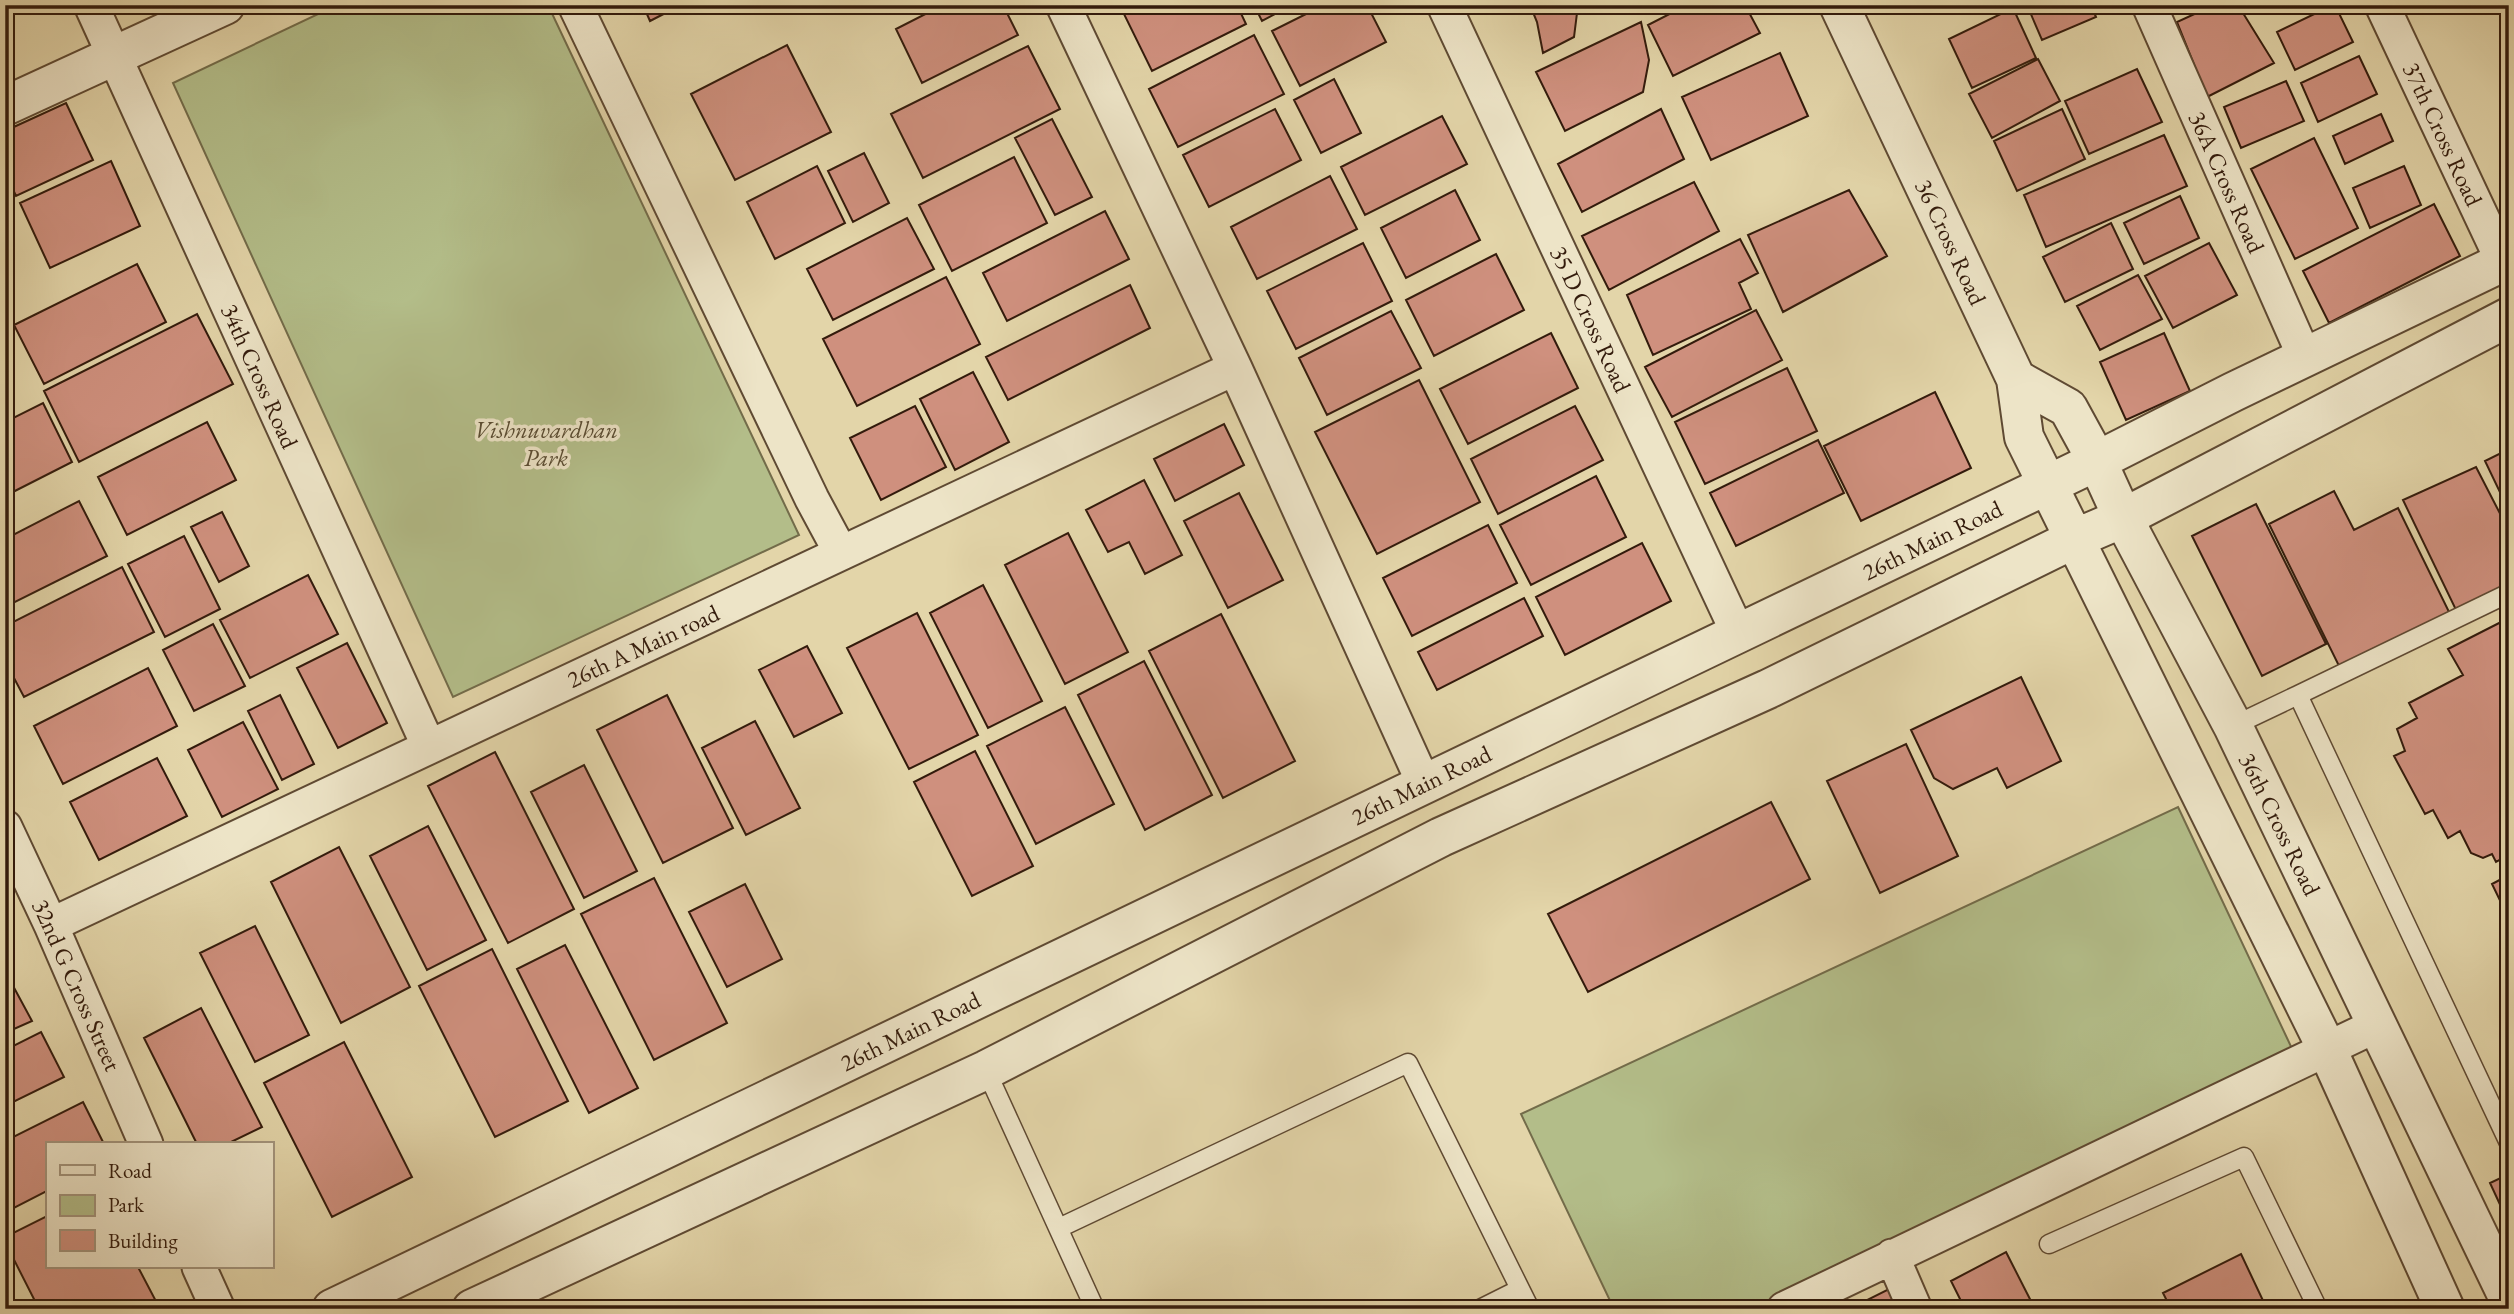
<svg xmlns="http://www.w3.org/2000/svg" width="2514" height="1314" viewBox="0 0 2514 1314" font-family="'EB Garamond',serif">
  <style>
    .green { fill: #b3bd89; stroke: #736c4a; stroke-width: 2 }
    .building { fill: #cf907e; stroke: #331b0c; stroke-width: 2 }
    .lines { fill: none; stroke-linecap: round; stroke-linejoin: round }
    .service-casing { stroke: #5f4a33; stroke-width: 21 }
    .minor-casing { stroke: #5f4a33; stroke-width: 37 }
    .tertiary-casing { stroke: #5f4a33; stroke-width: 42 }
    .service { stroke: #ede4c7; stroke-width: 18 }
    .minor { stroke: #ede4c7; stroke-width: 33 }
    .tertiary { stroke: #ede4c7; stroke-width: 38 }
    .labels { text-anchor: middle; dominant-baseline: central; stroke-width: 7; stroke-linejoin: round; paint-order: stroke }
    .street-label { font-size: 24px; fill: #331b0c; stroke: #ede4c7 }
    .park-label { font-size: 24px; font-style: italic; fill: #594c32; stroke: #ede4c7 }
  </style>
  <rect width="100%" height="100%" fill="#e3d5a9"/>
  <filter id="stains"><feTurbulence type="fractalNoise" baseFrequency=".00286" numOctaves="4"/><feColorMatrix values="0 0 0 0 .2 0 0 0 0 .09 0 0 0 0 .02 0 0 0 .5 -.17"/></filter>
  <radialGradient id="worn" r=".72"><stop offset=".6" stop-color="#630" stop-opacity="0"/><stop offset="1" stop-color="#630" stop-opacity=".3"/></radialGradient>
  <!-- green -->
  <path class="green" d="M 337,5 L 548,5 L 799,535 L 453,697 L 173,83 Z
    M 2178,807 L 2295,1055 L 1751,1309 L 1614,1309 L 1521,1114 Z"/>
  <!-- building -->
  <path class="building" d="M 643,5 L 681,5 L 650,21 Z
    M 943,5 L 1003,5 L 1018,35 L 922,83 L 896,29 Z
    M 1126,5 L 1237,5 L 1246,24 L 1152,71 L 1121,8 Z
    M 1254,5 L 1292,5 L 1262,21 Z
    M 1324,5 L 1367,5 L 1386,42 L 1300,86 L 1272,31 Z
    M 1530,5 L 1578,5 L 1574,37 L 1543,53 L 1537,22 Z
    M 1687,5 L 1745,5 L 1760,33 L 1673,76 L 1648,25 Z
    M 2027,5 L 2091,5 L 2096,17 L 2042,40 Z
    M 2214,5 L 2238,5 L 2274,63 L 2207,97 L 2177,22 Z
    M 2333,5 L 2335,5 L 2353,42 L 2295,70 L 2277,32 Z
    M 2013,8 L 2036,58 L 1972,88 L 1949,39 Z
    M 1641,22 L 1649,60 L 1643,92 L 1565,131 L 1536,72 Z
    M 1254,35 L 1284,94 L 1178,147 L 1149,89 Z
    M 787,45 L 831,132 L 735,180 L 691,94 Z
    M 1028,46 L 1060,109 L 923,178 L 891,114 Z
    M 1780,53 L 1808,116 L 1711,160 L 1682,97 Z
    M 2359,56 L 2377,94 L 2318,122 L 2301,83 Z
    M 2038,59 L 2060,101 L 1992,138 L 1969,94 Z
    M 2137,69 L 2162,122 L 2089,154 L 2065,101 Z
    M 1334,79 L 1361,133 L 1321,153 L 1294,100 Z
    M 2286,81 L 2304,121 L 2241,148 L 2224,107 Z
    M 66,103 L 93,160 L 16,196 L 5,172 L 5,131 Z
    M 1275,109 L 1301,160 L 1209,207 L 1183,155 Z
    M 1661,109 L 1684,159 L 1582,212 L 1558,164 Z
    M 2062,109 L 2085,159 L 2017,191 L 1994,141 Z
    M 2381,114 L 2393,141 L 2345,164 L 2333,136 Z
    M 1442,116 L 1467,164 L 1365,215 L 1341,167 Z
    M 1052,119 L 1092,197 L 1055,215 L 1015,138 Z
    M 2164,135 L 2187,186 L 2046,247 L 2024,195 Z
    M 2314,138 L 2358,228 L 2295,259 L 2251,169 Z
    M 864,153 L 889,203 L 853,222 L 828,171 Z
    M 1014,157 L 1047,223 L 952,271 L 919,205 Z
    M 111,161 L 140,226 L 50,268 L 20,203 Z
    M 817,166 L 845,223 L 775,259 L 747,202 Z
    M 2404,166 L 2421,205 L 2370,228 L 2353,188 Z
    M 1330,176 L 1357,229 L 1257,279 L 1231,227 Z
    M 1694,182 L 1719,231 L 1609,290 L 1582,236 Z
    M 1455,190 L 1480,240 L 1406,278 L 1381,228 Z
    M 1849,190 L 1887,256 L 1783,312 L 1748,235 Z
    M 2180,196 L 2199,238 L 2144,264 L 2124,223 Z
    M 2434,204 L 2460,256 L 2329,323 L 2303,271 Z
    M 1105,211 L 1129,259 L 1007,321 L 983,273 Z
    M 907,218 L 934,269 L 833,320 L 807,269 Z
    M 2111,223 L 2133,269 L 2065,302 L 2043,257 Z
    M 1740,239 L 1758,273 L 1739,283 L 1751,309 L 1653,355 L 1627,295 Z
    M 1363,243 L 1392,301 L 1296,349 L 1267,291 Z
    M 2209,243 L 2237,295 L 2173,328 L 2145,276 Z
    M 1496,254 L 1524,310 L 1434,356 L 1406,300 Z
    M 137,264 L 166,322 L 44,384 L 14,325 Z
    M 2138,275 L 2162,319 L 2100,350 L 2077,306 Z
    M 946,277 L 980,344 L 857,406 L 823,339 Z
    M 1130,285 L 1150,328 L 1008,400 L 986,357 Z
    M 1756,310 L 1782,360 L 1672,417 L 1645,367 Z
    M 1391,311 L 1421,368 L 1327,415 L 1299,358 Z
    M 197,314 L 233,384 L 79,462 L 44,391 Z
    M 1551,333 L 1578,388 L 1468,444 L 1440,389 Z
    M 2164,333 L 2190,391 L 2126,420 L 2100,362 Z
    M 1787,368 L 1817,431 L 1705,484 L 1675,422 Z
    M 973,372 L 1009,442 L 955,470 L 920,399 Z
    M 1419,380 L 1480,502 L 1377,554 L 1315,432 Z
    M 1935,392 L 1971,468 L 1861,521 L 1824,446 Z
    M 43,403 L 72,462 L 5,496 L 5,422 Z
    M 915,406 L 946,467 L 881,500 L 850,438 Z
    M 1575,406 L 1603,460 L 1498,514 L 1471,459 Z
    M 207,422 L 236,480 L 127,535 L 98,477 Z
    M 1224,424 L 1244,465 L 1175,501 L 1154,459 Z
    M 1818,440 L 1844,493 L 1736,546 L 1710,493 Z
    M 2509,449 L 2509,511 L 2485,461 Z
    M 2476,467 L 2509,531 L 2509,587 L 2457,612 L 2403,500 Z
    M 1596,476 L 1626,537 L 1531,585 L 1500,525 Z
    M 1144,480 L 1182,555 L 1145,574 L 1129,542 L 1108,552 L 1086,510 Z
    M 2334,491 L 2354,530 L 2398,508 L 2452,618 L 2342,672 L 2269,524 Z
    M 1239,493 L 1283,580 L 1228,608 L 1184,521 Z
    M 79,501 L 107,556 L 5,607 L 5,539 Z
    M 2256,504 L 2326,644 L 2262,676 L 2192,536 Z
    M 222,512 L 249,566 L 219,582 L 191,527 Z
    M 1488,525 L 1517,583 L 1412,636 L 1383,578 Z
    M 1068,533 L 1128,652 L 1065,684 L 1005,565 Z
    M 184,536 L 220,609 L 165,637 L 128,564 Z
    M 1642,543 L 1671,601 L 1565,655 L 1536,597 Z
    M 122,567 L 154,632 L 24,697 L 5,661 L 5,626 Z
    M 308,575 L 338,634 L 250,678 L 220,620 Z
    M 983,585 L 1042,701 L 988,728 L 930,613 Z
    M 1524,598 L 1543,636 L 1437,690 L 1418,652 Z
    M 917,613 L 978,735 L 909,769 L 847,648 Z
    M 1221,614 L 1295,761 L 1223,798 L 1149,651 Z
    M 2509,618 L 2509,855 L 2496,862 L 2492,854 L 2483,858 L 2471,853 L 2460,831 L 2448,838 L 2433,810 L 2425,814 L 2394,756 L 2405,751 L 2397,729 L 2417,718 L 2409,703 L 2463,675 L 2448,649 Z
    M 213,624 L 245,686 L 194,711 L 163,650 Z
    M 347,643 L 387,723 L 338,748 L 297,668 Z
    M 807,646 L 842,713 L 794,737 L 759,670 Z
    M 1144,661 L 1212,795 L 1145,830 L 1078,695 Z
    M 148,668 L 177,726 L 63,784 L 34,726 Z
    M 2021,677 L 2061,761 L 2007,788 L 1997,768 L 1953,789 L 1934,778 L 1911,730 Z
    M 280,695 L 314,764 L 282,780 L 248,711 Z
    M 667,695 L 733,828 L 663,863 L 597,730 Z
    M 1065,707 L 1114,804 L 1036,844 L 987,746 Z
    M 755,721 L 800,808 L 746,835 L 702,748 Z
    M 243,722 L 278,789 L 222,817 L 188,750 Z
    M 1906,744 L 1958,856 L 1880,893 L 1827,781 Z
    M 975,751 L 1033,866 L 972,896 L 914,782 Z
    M 495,752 L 574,909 L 508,943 L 428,786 Z
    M 157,758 L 187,816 L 99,860 L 70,802 Z
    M 584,765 L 637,871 L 584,898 L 531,792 Z
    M 1771,802 L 1810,879 L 1588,992 L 1548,914 Z
    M 428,826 L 486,940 L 427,970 L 370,856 Z
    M 339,847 L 410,987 L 341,1023 L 271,882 Z
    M 2509,875 L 2509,919 L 2492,884 Z
    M 654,878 L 727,1023 L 654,1060 L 581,914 Z
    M 745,884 L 782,959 L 727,987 L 689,912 Z
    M 255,926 L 309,1035 L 255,1062 L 200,953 Z
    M 565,945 L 638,1088 L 589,1113 L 517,969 Z
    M 492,949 L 568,1101 L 495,1137 L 419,986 Z
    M 5,971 L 32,1021 L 5,1033 Z
    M 201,1008 L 262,1127 L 227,1144 L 197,1144 L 144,1038 Z
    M 41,1032 L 64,1077 L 5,1106 L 5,1050 Z
    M 344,1042 L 412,1177 L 332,1217 L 264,1083 Z
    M 83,1102 L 104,1144 L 47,1144 L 47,1191 L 8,1211 L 5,1206 L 5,1141 Z
    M 2509,1174 L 2509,1224 L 2490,1183 Z
    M 47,1216 L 47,1267 L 138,1267 L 159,1307 L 155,1309 L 39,1309 L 5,1242 L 5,1237 Z
    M 2006,1252 L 2035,1309 L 1965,1309 L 1951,1281 Z
    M 2241,1254 L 2267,1309 L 2171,1309 L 2163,1293 Z
    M 1891,1288 L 1902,1309 L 1853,1309 L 1853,1307 Z"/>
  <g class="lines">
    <defs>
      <path id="service" d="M 2509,593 L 2298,695 L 2509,1143
        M 2233,726 L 2298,695
        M 986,1070 L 1095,1309
        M 1059,1228 L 1408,1063 L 1530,1309
        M 2049,1244 L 2244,1157 L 2318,1309
        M 1480,1309 L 1520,1289"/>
      <path id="minor" d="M 91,5 L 429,747
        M 575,5 L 812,499 L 841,553
        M 1063,5 L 1235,368 L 1424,784
        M 1444,5 L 1738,633
        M 2149,5 L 2305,358
        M 2382,5 L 2503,262
        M 5,827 L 51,925 L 146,1144
        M 51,925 L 1235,368
        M 1892,1256 L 1915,1309
        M 199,1267 L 218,1309
        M 1784,1309 L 2377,1025"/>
      <path id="tertiary" d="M 1839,5 L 2016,379 L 2024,437 L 2327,1049 L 2445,1309
        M 5,106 L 225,5
        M 2016,379 L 2068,408 L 2097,461 L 2123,518 L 2233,726 L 2509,1299
        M 332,1309 L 2097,461 L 2233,392 L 2509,259
        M 472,1309 L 986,1070 L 1441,837 L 1768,689 L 2074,539 L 2123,518 L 2509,317"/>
    </defs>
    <!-- service casing -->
    <use href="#service" class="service-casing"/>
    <!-- minor casing -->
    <use href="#minor" class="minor-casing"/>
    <!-- tertiary casing -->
    <use href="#tertiary" class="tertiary-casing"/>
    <!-- service -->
    <use href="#service" class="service"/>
    <!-- minor -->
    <use href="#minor" class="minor"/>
    <!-- tertiary -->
    <use href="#tertiary" class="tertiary"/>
  </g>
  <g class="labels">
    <!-- street labels -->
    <g class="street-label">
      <text transform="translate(2443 134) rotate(65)">37th Cross Road</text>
      <text transform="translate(2227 182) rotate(66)">36A Cross Road</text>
      <text transform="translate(1951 242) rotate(65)">36 Cross Road</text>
      <text transform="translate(1591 319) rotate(65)">35 D Cross Road</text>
      <text transform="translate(260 376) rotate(66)">34th Cross Road</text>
      <text transform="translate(1932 540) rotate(-26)">26th Main Road</text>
      <text transform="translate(643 646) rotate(-25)">26th A Main road</text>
      <text transform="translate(1421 785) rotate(-26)">26th Main Road</text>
      <text transform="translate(2280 824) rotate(64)">36th Cross Road</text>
      <text transform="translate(77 985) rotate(66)">32nd G Cross Street</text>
      <text transform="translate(910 1031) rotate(-26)">26th Main Road</text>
    </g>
    <!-- park labels -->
    <g class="park-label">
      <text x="546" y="429">Vishnuvardhan<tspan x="546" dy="28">Park</tspan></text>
    </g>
  </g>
  <!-- margin -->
  <rect width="2514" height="1314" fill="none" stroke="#e3d5a9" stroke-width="28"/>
  <rect x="7" y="7" width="2500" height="1300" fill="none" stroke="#331b0c" stroke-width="3.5"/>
  <rect x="14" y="14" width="2486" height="1286" fill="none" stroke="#331b0c" stroke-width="2"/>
  <!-- legend -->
  <rect x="46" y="1142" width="228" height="126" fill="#ede4c7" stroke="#a3947c" stroke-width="2"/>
  <rect x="60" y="1165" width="35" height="10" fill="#ede4c7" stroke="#a3947c" stroke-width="2"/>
  <text x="108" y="1178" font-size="21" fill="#331b0c">Road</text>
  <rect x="60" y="1195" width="35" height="21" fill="#b3bd89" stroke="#a3947c" stroke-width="2"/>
  <text x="108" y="1212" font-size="21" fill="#331b0c">Park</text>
  <rect x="60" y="1230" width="35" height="21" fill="#cf907e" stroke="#a3947c" stroke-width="2"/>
  <text x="108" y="1248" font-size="21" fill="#331b0c">Building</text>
  <rect width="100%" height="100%" filter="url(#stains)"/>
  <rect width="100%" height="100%" fill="url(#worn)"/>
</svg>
